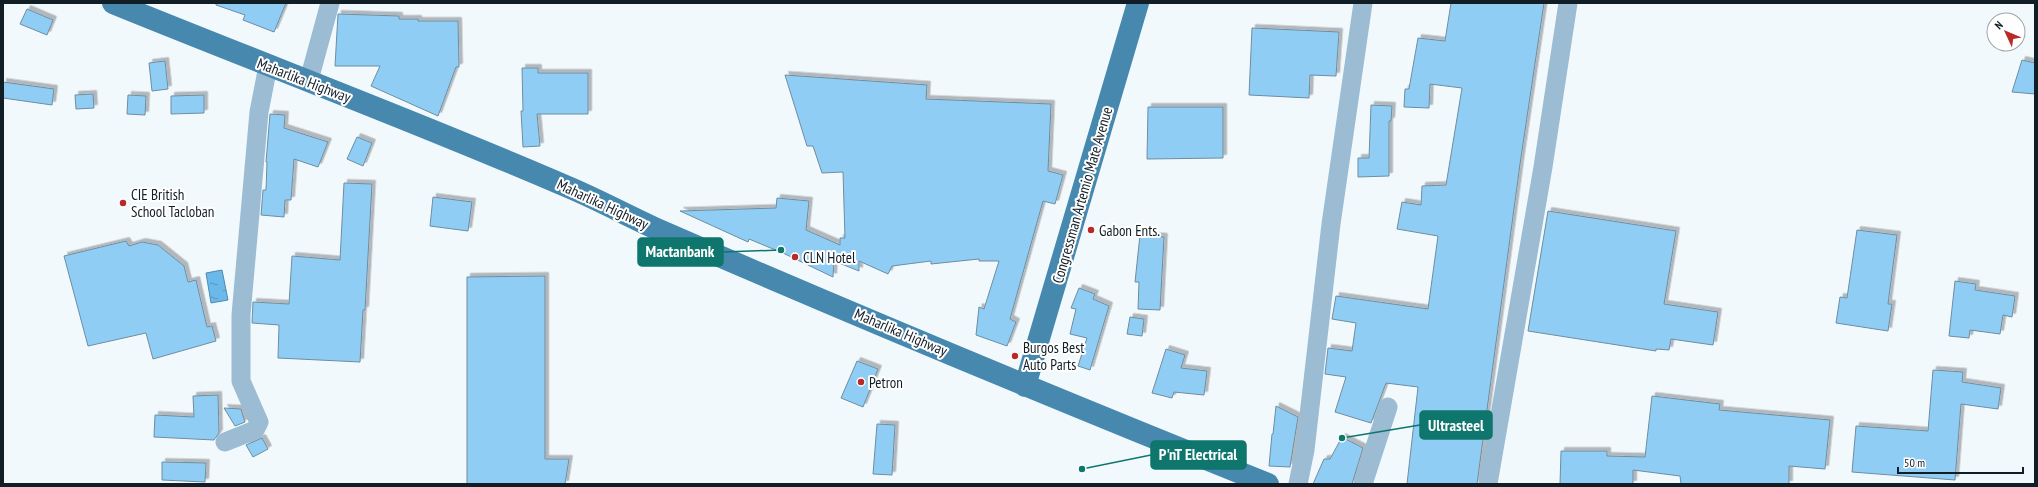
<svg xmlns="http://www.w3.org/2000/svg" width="2038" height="487" viewBox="0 0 2038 487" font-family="'PT Sans Narrow',sans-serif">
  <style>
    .water { fill: url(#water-ripples); stroke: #508aaf }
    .building { fill: #8fcdf5; stroke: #6d8da1; filter: url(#shadow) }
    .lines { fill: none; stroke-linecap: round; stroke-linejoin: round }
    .minor { stroke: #9bbcd2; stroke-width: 19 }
    .major { stroke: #4788af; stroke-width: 22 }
    .poi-dot { fill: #b92a26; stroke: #fff; stroke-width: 1.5 }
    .labels { text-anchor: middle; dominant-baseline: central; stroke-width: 4; stroke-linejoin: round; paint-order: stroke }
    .street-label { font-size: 15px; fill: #121e26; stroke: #fff }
    .poi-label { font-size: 15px; fill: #121e26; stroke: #fff; text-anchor: start }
    .leader { fill: none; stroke: #0f766e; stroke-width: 1.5 }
    .callout-dot { fill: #0f766e; stroke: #fff; stroke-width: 1.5 }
    .callout { fill: #0f766e; stroke: #0f766e; stroke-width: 1.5 }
    .callout-label { font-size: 16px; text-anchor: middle; font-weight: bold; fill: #fff }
  </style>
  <defs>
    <pattern id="water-ripples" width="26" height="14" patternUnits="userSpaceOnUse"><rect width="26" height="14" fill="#6ab9ea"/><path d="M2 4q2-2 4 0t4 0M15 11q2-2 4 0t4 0" fill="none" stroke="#5696bd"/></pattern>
    <filter id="shadow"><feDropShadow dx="3.5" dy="-3.5" stdDeviation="0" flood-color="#0004"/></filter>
  </defs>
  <rect width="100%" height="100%" fill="#f2f9fd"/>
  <!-- water -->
  <path class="water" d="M 222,270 L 228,300 L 211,303 L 206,273 Z"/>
  <!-- building -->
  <path class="building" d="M 216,3 L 286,3 L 274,32 L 243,20 L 245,15 L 216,5 Z
    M 1451,3 L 1544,3 L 1520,164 L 1477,484 L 1407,484 L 1418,387 L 1386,383 L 1371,423 L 1335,412 L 1346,377 L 1325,374 L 1328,348 L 1352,351 L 1356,323 L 1332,319 L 1336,296 L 1428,309 L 1438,236 L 1397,229 L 1402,202 L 1421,205 L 1422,186 L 1446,185 L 1462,88 L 1430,84 L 1429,108 L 1404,107 L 1405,89 L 1409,89 L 1418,38 L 1445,41 Z
    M 27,9 L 53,20 L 47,35 L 20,24 Z
    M 338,14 L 399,16 L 399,19 L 418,19 L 418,21 L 458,21 L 459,67 L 456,67 L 438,116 L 371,86 L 380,66 L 335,66 Z
    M 1252,28 L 1339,32 L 1336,76 L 1310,75 L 1309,98 L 1249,95 Z
    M 2022,60 L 2035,63 L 2035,94 L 2012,92 Z
    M 165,61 L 168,89 L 152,91 L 149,63 Z
    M 522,68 L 538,68 L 538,73 L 588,73 L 588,114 L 537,114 L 540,146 L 523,147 L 521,111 L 523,111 Z
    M 785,75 L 927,85 L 926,99 L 1051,104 L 1048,171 L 1063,175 L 1055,204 L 1043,201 L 1010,319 L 1016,322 L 1007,346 L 976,335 L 979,307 L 984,309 L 999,261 L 979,261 L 979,259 L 931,264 L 931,261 L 892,266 L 888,274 L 859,261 L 859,271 L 834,261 L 833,277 L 785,254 L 749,239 L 748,242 L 680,211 L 776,208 L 777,198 L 809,201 L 806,230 L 840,245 L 840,238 L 845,238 L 843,172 L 822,173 L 813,146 L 807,146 Z
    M 3,82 L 54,89 L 52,105 L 3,98 Z
    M 93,94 L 94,108 L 76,109 L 75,95 Z
    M 128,95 L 146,96 L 145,115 L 127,114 Z
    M 204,95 L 204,113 L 171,114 L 171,96 Z
    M 1371,105 L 1392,106 L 1391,121 L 1389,121 L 1389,176 L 1358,177 L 1358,158 L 1369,158 Z
    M 1148,107 L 1223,107 L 1223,158 L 1147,159 Z
    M 270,114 L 285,115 L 284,128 L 328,142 L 318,167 L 294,159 L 291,200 L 285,200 L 284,217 L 261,215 L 263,190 L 266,190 L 267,162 L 266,162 Z
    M 357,137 L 372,143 L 363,166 L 347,159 Z
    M 344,183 L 372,184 L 365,310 L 363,310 L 360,362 L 278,358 L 279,325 L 252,323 L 253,302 L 289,304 L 292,256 L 340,260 Z
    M 433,197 L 472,202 L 468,231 L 430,226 Z
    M 1548,211 L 1676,231 L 1664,304 L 1718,312 L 1713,345 L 1671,339 L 1669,350 L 1656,349 L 1656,351 L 1528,331 Z
    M 1857,230 L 1897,235 L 1888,304 L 1892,304 L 1888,331 L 1836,323 L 1840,297 L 1847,298 Z
    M 1140,235 L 1164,237 L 1160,310 L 1138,309 L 1139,282 L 1135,282 Z
    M 126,241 L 129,246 L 142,242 L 158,245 L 184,266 L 188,282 L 196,280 L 207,327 L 212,326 L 216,341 L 153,359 L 146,333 L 88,346 L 64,256 Z
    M 545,276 L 545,459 L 569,459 L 565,484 L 467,484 L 467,277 Z
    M 1955,281 L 1976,284 L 1975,290 L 2015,296 L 2012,317 L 2003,315 L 2000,334 L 1970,330 L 1969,338 L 1949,336 Z
    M 1079,288 L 1095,294 L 1093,299 L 1109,306 L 1090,370 L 1078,366 L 1087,338 L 1070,334 L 1076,309 L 1071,308 Z
    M 1130,317 L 1144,319 L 1142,336 L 1127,334 Z
    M 1166,349 L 1185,355 L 1181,368 L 1207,371 L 1204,395 L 1174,392 L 1172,398 L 1152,393 Z
    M 857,361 L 878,369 L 863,407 L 841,398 Z
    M 1933,370 L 1963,372 L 1962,382 L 2001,388 L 1998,409 L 1961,404 L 1955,480 L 1852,472 L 1856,426 L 1928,431 Z
    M 218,395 L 219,433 L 214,440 L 154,437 L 155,415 L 194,417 L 193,396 Z
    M 1652,396 L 1720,404 L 1719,410 L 1830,420 L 1825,469 L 1789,466 L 1789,484 L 1681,484 L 1680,476 L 1633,470 L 1633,484 L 1560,484 L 1561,451 L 1607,451 L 1607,456 L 1645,457 Z
    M 1276,406 L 1298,417 L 1290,467 L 1269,466 L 1272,434 L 1273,434 Z
    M 224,408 L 241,409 L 245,422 L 235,426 Z
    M 877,424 L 895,425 L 892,475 L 873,474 Z
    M 1342,437 L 1363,448 L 1352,484 L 1313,484 L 1324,459 L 1330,459 Z
    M 262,438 L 268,449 L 253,457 L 246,445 Z
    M 162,462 L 206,463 L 205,482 L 162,480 Z"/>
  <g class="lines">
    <!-- minor -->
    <path class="minor" d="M 309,80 L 330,3
      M 225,442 L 255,430 L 259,422 L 241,381 L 241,315 L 259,112 L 268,66
      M 1298,484 L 1305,450 L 1331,224 L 1363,3
      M 1363,484 L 1388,407
      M 1488,484 L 1543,167 L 1568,3"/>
    <!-- major -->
    <path class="major" d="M 113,3 C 265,65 418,122 568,187 C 599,200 628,216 659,230 C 861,318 1064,402 1268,484
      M 1025,386 L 1138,3"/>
  </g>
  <!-- markers -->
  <g class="poi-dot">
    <circle cx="123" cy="203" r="4"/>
    <circle cx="1091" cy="230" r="4"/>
    <circle cx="795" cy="257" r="4"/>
    <circle cx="1015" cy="356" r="4"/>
    <circle cx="861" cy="382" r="4"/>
  </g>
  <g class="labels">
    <!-- street labels -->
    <g class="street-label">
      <text transform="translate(304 80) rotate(21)">Maharlika Highway</text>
      <text transform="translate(1082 195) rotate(-74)">Congressman Artemio Mate Avenue</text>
      <text transform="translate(603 204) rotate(25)">Maharlika Highway</text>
      <text transform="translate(901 332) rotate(23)">Maharlika Highway</text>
    </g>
    <!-- poi labels -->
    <g class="poi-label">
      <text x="131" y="194">CIE British<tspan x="131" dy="17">School Tacloban</tspan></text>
      <text x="1099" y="230">Gabon Ents.</text>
      <text x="803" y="257">CLN Hotel</text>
      <text x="1023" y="347">Burgos Best<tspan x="1023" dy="17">Auto Parts</tspan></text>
      <text x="869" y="382">Petron</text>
    </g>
  </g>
  <!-- callouts -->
  <path class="leader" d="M781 250L723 252M1342 438L1420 425M1082 469L1151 455"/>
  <g class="callout-dot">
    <circle cx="781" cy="250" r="4"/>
    <circle cx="1342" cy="438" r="4"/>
    <circle cx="1082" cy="469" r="4"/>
  </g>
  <g class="callout">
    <rect x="638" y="238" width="85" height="28" rx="4"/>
    <rect x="1420" y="411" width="72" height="28" rx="4"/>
    <rect x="1151" y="441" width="95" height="28" rx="4"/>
  </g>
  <g class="callout-label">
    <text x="680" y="257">Mactanbank</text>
    <text x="1456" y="431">Ultrasteel</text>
    <text x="1198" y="460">P'nT Electrical</text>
  </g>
  <!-- border -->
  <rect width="2038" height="487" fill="none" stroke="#121e26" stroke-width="8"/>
  <!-- north arrow -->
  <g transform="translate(2006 32) rotate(314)"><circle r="19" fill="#ffffff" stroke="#a0a5a8"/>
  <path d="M0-3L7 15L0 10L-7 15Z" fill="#b92a26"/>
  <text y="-6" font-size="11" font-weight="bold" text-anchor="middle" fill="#121e26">N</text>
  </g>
  <!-- scale -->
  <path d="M1898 467v6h125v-6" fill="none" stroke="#121e26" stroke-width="2"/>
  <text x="1904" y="467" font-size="12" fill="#121e26" stroke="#ffffff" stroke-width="3" paint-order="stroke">50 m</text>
</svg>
